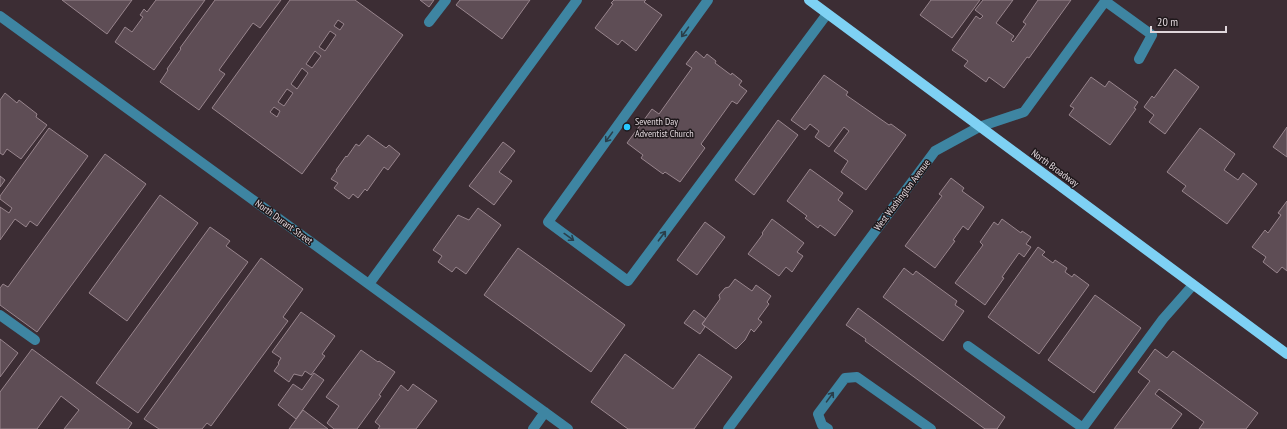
<svg xmlns="http://www.w3.org/2000/svg" width="1287" height="429" viewBox="0 0 1287 429" font-family="'PT Sans Narrow',sans-serif">
  <style>
    .building { fill: #5e4d55; stroke: #98858d; fill-rule: evenodd }
    .lines { fill: none; stroke-linecap: round; stroke-linejoin: round }
    .minor { stroke: #3e85a2; stroke-width: 10 }
    .major { stroke: #7ed1f4; stroke-width: 10 }
    .oneway { stroke: #2a3e4a }
    .poi-dot { fill: #27c8ff; stroke: #1f181b; stroke-width: 1.5 }
    .labels { text-anchor: middle; dominant-baseline: central; stroke-width: 3; stroke-linejoin: round; paint-order: stroke }
    .poi-label { font-size: 10px; fill: #e0d6db; stroke: #1f181b; text-anchor: start }
    .street-label { font-size: 10px; fill: #e0d6db; stroke: #1f181b }
  </style>
  <rect width="100%" height="100%" fill="#3c2d34"/>
  <!-- building -->
  <path class="building" d="M 62,0 L 132,0 L 107,34 Z
    M 156,0 L 205,0 L 154,70 L 115,42 L 125,27 L 132,32 L 143,17 L 140,15 L 144,9 L 147,12 Z
    M 215,0 L 281,0 L 260,28 L 253,23 L 219,70 L 225,74 L 199,110 L 160,82 L 168,70 L 167,69 L 181,49 L 180,48 Z
    M 290,0 L 355,0 L 403,35 L 302,174 L 212,108 ZM 338,20 L 344,24 L 340,30 L 334,26 ZM 330,31 L 336,35 L 325,51 L 319,47 ZM 315,51 L 321,56 L 312,68 L 306,64 ZM 302,68 L 308,73 L 297,89 L 291,84 ZM 287,89 L 293,93 L 284,106 L 278,102 ZM 274,107 L 280,111 L 277,117 L 270,112 Z
    M 420,0 L 434,0 L 429,7 Z
    M 460,0 L 530,0 L 502,39 L 456,5 Z
    M 614,0 L 646,0 L 644,2 L 662,15 L 636,51 L 622,40 L 618,45 L 595,28 L 613,4 L 611,3 Z
    M 931,0 L 980,0 L 952,38 L 920,15 Z
    M 983,0 L 1013,0 L 996,23 L 1014,36 L 1011,40 L 1013,42 L 1026,24 L 1023,22 L 1038,0 L 1071,0 L 1029,58 L 1027,57 L 1004,88 L 989,77 L 986,82 L 964,66 L 968,61 L 952,50 L 976,16 L 980,19 L 983,16 L 975,10 Z
    M 696,51 L 704,58 L 707,54 L 716,61 L 715,63 L 731,75 L 732,73 L 742,81 L 739,85 L 747,91 L 737,104 L 732,101 L 701,144 L 705,148 L 680,182 L 665,172 L 663,174 L 641,158 L 643,155 L 627,143 L 652,109 L 659,114 L 692,68 L 686,64 Z
    M 1175,69 L 1199,87 L 1165,134 L 1149,122 L 1154,115 L 1144,107 L 1152,96 L 1154,98 Z
    M 824,75 L 848,92 L 846,95 L 889,125 L 891,124 L 906,135 L 866,190 L 841,172 L 848,161 L 834,151 L 849,131 L 844,127 L 829,147 L 815,137 L 819,131 L 810,124 L 805,130 L 791,120 Z
    M 1091,77 L 1105,87 L 1109,81 L 1138,102 L 1134,108 L 1136,109 L 1110,145 L 1069,115 L 1074,108 L 1070,106 Z
    M 5,93 L 17,103 L 19,100 L 37,114 L 36,117 L 47,125 L 21,159 L 7,149 L 3,155 L 0,153 L 0,100 Z
    M 778,120 L 798,135 L 754,195 L 735,180 Z
    M 1287,127 L 1287,157 L 1273,147 Z
    M 49,128 L 88,156 L 37,226 L 30,221 L 26,227 L 15,219 L 0,240 L 0,207 L 9,213 L 12,208 L 0,199 L 0,196 Z
    M 1200,128 L 1235,154 L 1224,170 L 1238,180 L 1243,173 L 1257,184 L 1227,224 L 1182,191 L 1186,186 L 1167,172 Z
    M 368,135 L 386,148 L 389,145 L 400,154 L 388,170 L 384,167 L 367,191 L 365,189 L 358,198 L 353,194 L 349,199 L 334,188 L 338,183 L 331,179 L 337,171 L 336,170 L 346,156 L 347,157 L 356,144 L 359,146 Z
    M 503,142 L 515,151 L 499,172 L 512,181 L 494,205 L 469,186 Z
    M 105,154 L 146,184 L 37,332 L 0,305 L 0,288 L 3,284 L 8,287 Z
    M 810,169 L 843,193 L 838,200 L 853,211 L 835,236 L 820,225 L 818,228 L 805,218 L 807,216 L 787,201 Z
    M 0,176 L 5,180 L 0,187 Z
    M 951,178 L 964,188 L 962,191 L 984,207 L 968,230 L 963,226 L 953,240 L 955,241 L 935,268 L 905,246 L 942,196 L 939,194 Z
    M 160,195 L 198,223 L 127,321 L 89,293 Z
    M 1287,201 L 1287,271 L 1282,267 L 1277,273 L 1263,262 L 1266,257 L 1252,247 L 1265,230 L 1268,233 L 1281,215 L 1278,213 Z
    M 478,208 L 501,225 L 466,274 L 456,267 L 452,272 L 438,262 L 442,256 L 433,250 L 458,215 L 469,220 Z
    M 772,219 L 804,243 L 797,252 L 803,256 L 792,272 L 786,267 L 779,276 L 748,254 L 763,234 L 762,233 Z
    M 1002,219 L 1021,233 L 1022,231 L 1031,237 L 1026,244 L 1031,247 L 1024,257 L 1019,253 L 1002,277 L 1004,278 L 985,305 L 955,283 L 983,245 L 980,242 L 994,222 L 998,225 Z
    M 705,222 L 725,237 L 697,275 L 677,260 Z
    M 210,227 L 230,241 L 226,246 L 248,262 L 138,413 L 96,383 Z
    M 1038,247 L 1045,252 L 1042,255 L 1053,263 L 1055,260 L 1067,268 L 1065,272 L 1072,277 L 1074,274 L 1089,285 L 1039,354 L 988,317 Z
    M 518,248 L 625,325 L 591,372 L 484,295 Z
    M 261,258 L 303,289 L 283,317 L 288,321 L 211,426 L 207,423 L 202,429 L 159,429 L 144,419 Z
    M 904,268 L 913,275 L 916,271 L 957,301 L 955,305 L 964,311 L 943,341 L 883,297 Z
    M 735,279 L 752,291 L 756,285 L 771,296 L 767,302 L 769,304 L 758,319 L 762,322 L 754,332 L 751,329 L 745,340 L 736,349 L 702,324 L 720,299 L 719,295 L 725,288 L 729,287 Z
    M 1095,295 L 1141,328 L 1094,393 L 1048,360 Z
    M 858,308 L 1005,417 L 997,429 L 985,429 L 865,341 L 866,339 L 846,325 Z
    M 694,310 L 706,319 L 702,324 L 705,327 L 700,334 L 684,323 Z
    M 301,312 L 335,336 L 322,354 L 325,356 L 311,375 L 305,371 L 302,376 L 294,374 L 289,382 L 274,371 L 279,364 L 278,363 L 281,358 L 272,352 Z
    M 0,339 L 18,353 L 0,377 Z
    M 32,349 L 132,423 L 128,429 L 64,429 L 79,410 L 61,396 L 37,429 L 0,429 L 0,392 Z
    M 1155,349 L 1167,358 L 1173,351 L 1258,413 L 1246,429 L 1199,429 L 1204,422 L 1159,389 L 1155,394 L 1182,414 L 1171,429 L 1114,429 L 1150,381 L 1138,372 Z
    M 361,350 L 378,362 L 379,361 L 395,372 L 379,395 L 381,396 L 357,429 L 334,429 L 327,423 L 339,406 L 326,397 Z
    M 625,354 L 673,389 L 699,354 L 732,377 L 694,429 L 628,429 L 591,402 Z
    M 314,373 L 324,380 L 296,419 L 278,405 L 293,384 L 302,390 Z
    M 413,384 L 437,401 L 416,429 L 378,429 L 380,426 L 375,422 L 401,385 L 408,391 Z
    M 303,410 L 328,429 L 289,429 Z"/>
  <g class="lines">
    <!-- minor -->
    <path class="minor" d="M 708,0 L 548,222 L 628,281 L 827,14
      M 1105,1 L 1152,35 L 1139,59
      M 0,16 L 568,429
      M 429,22 L 446,0
      M 369,284 L 577,0
      M 0,315 L 35,340
      M 968,346 L 1083,428
      M 533,429 L 545,412
      M 728,429 L 935,151 L 979,127 L 1024,112 L 1106,0
      M 828,429 L 822,425 L 818,414 L 845,378 L 857,377 L 931,429
      M 1082,429 L 1163,319 L 1193,285"/>
    <!-- major -->
    <path class="major" d="M 809,0 L 1287,354"/>
  </g>
  <!-- one-way arrows -->
  <defs><path id="oneway-shaft" d="M-6 0H5M1.5-3L5.5 0L1.5 3" fill="none" stroke-width="1.6" stroke-linecap="round" stroke-linejoin="round"/></defs>
  <g class="oneway">
    <use href="#oneway-shaft" transform="translate(685 32) rotate(126)"/>
    <use href="#oneway-shaft" transform="translate(609 137) rotate(126)"/>
    <use href="#oneway-shaft" transform="translate(662 236) rotate(-53)"/>
    <use href="#oneway-shaft" transform="translate(569 237) rotate(36)"/>
    <use href="#oneway-shaft" transform="translate(830 397) rotate(-54)"/>
  </g>
  <!-- markers -->
  <circle class="poi-dot" cx="627" cy="127" r="4"/>
  <g class="labels">
    <!-- poi labels -->
    <g class="poi-label">
      <text x="635" y="121">Seventh Day<tspan x="635" dy="12">Adventist Church</tspan></text>
    </g>
    <!-- street labels -->
    <g class="street-label">
      <text transform="translate(1055 168) rotate(36)">North Broadway</text>
      <text transform="translate(902 195) rotate(-53)">West Washington Avenue</text>
      <text transform="translate(284 222) rotate(36)">North Durant Street</text>
    </g>
  </g>
  <!-- scale -->
  <path d="M1151 26v6h75v-6" fill="none" stroke="#e0d6db" stroke-width="2"/>
  <text x="1157" y="26" font-size="12" fill="#e0d6db" stroke="#1f181b" stroke-width="3" paint-order="stroke">20 m</text>
</svg>
